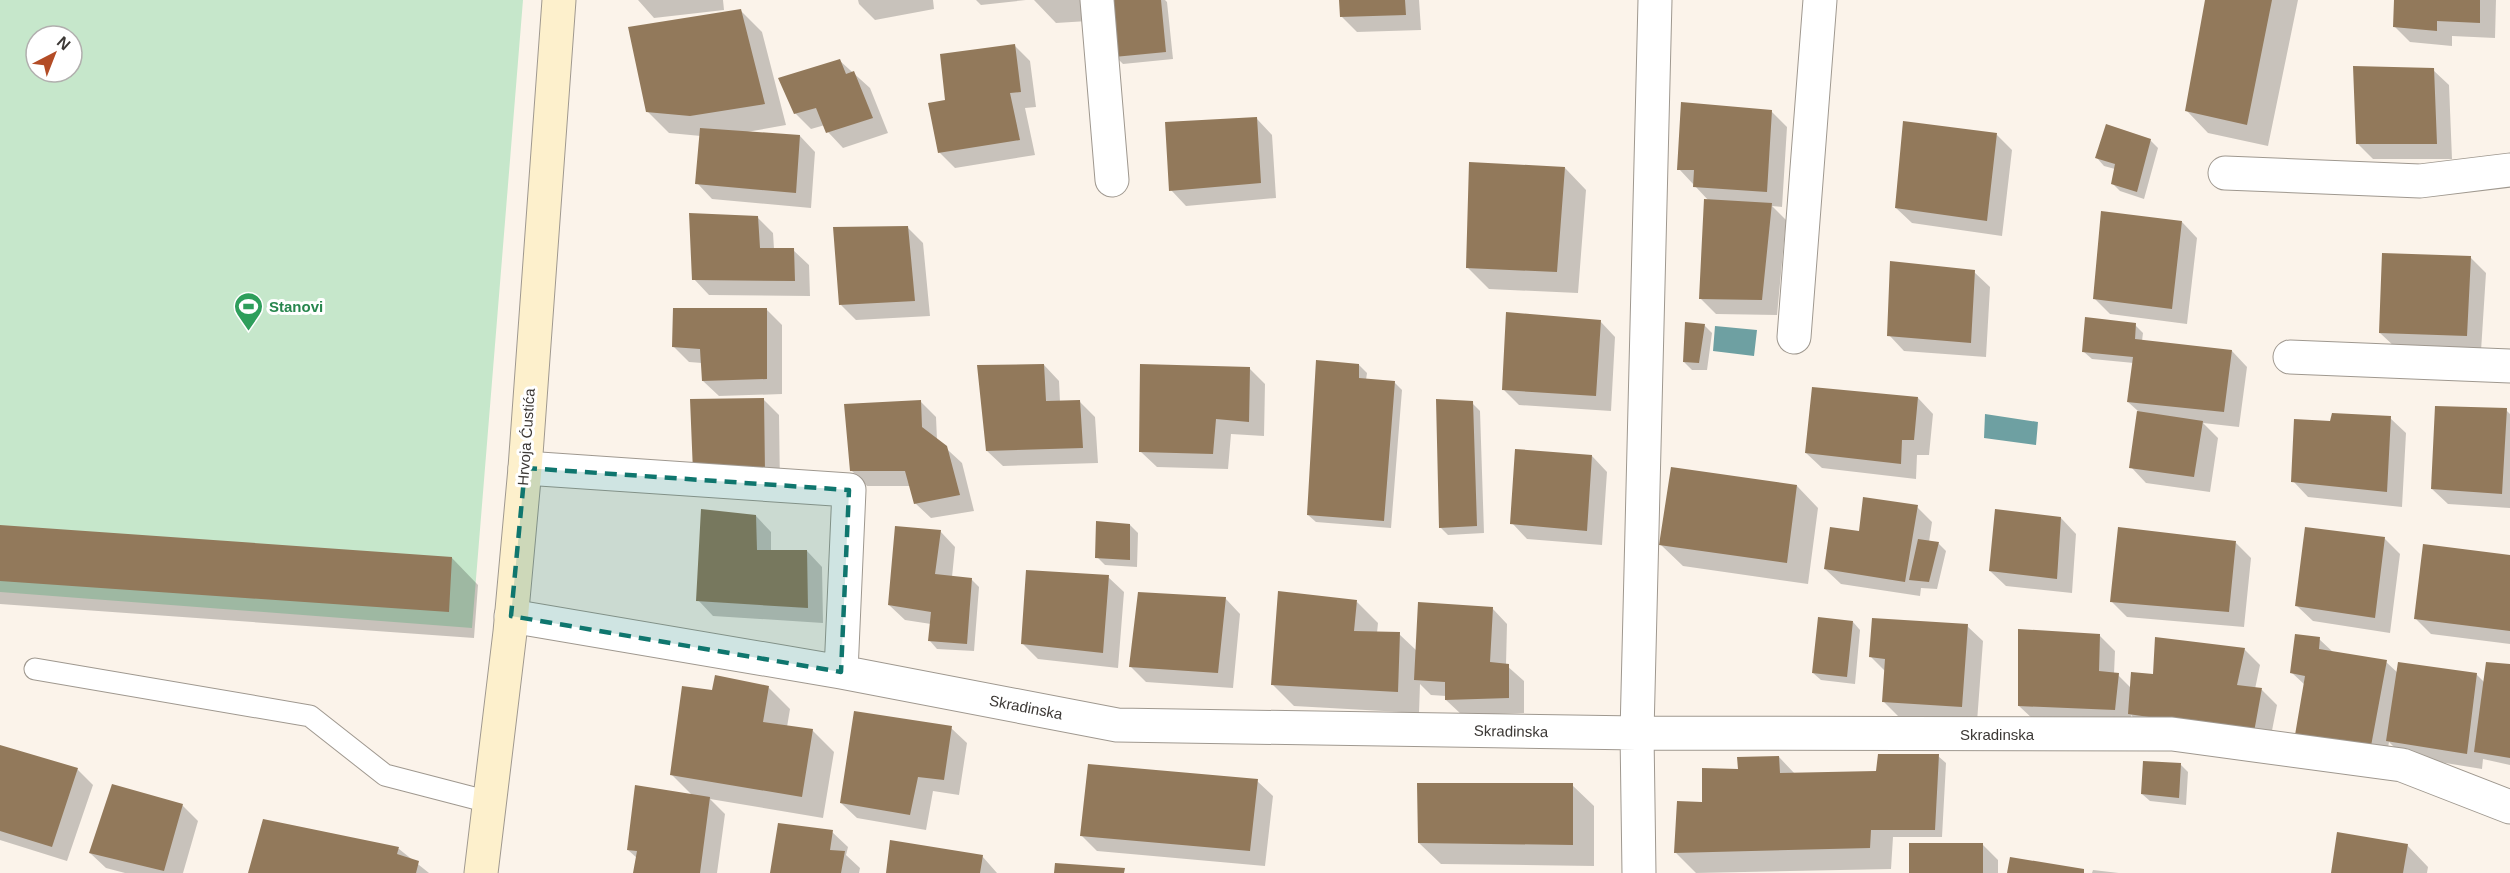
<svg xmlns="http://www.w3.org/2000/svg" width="2510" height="873" viewBox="0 0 2510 873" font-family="Helvetica,sans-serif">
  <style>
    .green { fill: #c6e7cb; fill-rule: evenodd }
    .water { fill: #6ea0a2 }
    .shadow { fill: #0003 }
    .building { fill: #92795b }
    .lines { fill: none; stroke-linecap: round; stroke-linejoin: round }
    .service-casing { stroke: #9f988f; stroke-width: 23 }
    .minor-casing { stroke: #9f988f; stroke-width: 35 }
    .secondary-casing { stroke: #9f988f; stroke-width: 35 }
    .service { stroke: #fff; stroke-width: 21 }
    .minor { stroke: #fff; stroke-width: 33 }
    .secondary { stroke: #fdf0cc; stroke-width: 33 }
    .marked { fill: #0f766e; fill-opacity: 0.2; stroke: #0f766e; stroke-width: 4.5; stroke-dasharray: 12 8; stroke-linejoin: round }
    .labels { text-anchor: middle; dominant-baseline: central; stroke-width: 6; stroke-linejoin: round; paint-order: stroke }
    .leisure-label { font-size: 15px; font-weight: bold; fill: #27864d; stroke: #fff; text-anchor: start }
    .street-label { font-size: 15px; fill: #3c3835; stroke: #fff }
  </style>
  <rect width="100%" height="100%" fill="#fbf3ea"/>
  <!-- green -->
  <path class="green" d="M 0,0 L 523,0 L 472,628 L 0,592 ZM 36,36 L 72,36 L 72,72 L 36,72 Z"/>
  <!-- water -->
  <path class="water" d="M 1715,326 L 1757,330 L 1754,356 L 1713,351 Z
    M 1985,414 L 2038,422 L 2036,445 L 1984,438 Z"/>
  <!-- shadow -->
  <path class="shadow" d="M 638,0 L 723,0 L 724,10 L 654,18 Z
    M 858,0 L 933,0 L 934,9 L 875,20 L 859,4 Z
    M 976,0 L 1026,0 L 981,5 Z
    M 1034,0 L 1102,0 L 1104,20 L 1056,23 Z
    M 1110,0 L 1165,0 L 1167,2 L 1173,59 L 1123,64 L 1115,56 Z
    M 1340,0 L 1419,0 L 1421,30 L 1357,32 L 1341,16 Z
    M 2207,0 L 2298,0 L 2268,146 L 2208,133 L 2187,111 Z
    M 2395,0 L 2496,0 L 2495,38 L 2452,36 L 2452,46 L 2410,42 L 2394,26 Z
    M 740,10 L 762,32 L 786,125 L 747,132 L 800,136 L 815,152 L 811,208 L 712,199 L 697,183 L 701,136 L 669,133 L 647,111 Z
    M 1014,45 L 1030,61 L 1036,107 L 1025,108 L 1035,155 L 955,168 L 939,152 Z
    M 840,61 L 870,88 L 888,133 L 843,148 L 828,132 L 825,125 L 811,129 L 795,113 Z
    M 2433,70 L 2449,85 L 2452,159 L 2373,159 L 2357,143 Z
    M 1771,111 L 1787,127 L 1782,207 L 1772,206 L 1786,220 L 1777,315 L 1716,314 L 1700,298 L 1709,201 L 1679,169 Z
    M 1257,119 L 1272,135 L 1276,198 L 1186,206 L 1171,190 Z
    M 1997,135 L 2012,150 L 2002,236 L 1912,223 L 1896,208 Z
    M 2150,140 L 2158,148 L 2144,199 L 2120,191 L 2113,184 L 2115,169 L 2104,166 L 2097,158 Z
    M 1565,168 L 1586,190 L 1578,293 L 1489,289 L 1467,267 Z
    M 757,217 L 773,233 L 774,249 L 793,250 L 809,265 L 810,296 L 709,295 L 694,279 Z
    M 2182,222 L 2197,238 L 2187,324 L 2110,314 L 2094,298 Z
    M 907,227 L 923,243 L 930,316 L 856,320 L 841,305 Z
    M 2471,258 L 2486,273 L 2481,351 L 2396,348 L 2380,333 Z
    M 1974,272 L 1990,287 L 1986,357 L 1904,351 L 1889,335 Z
    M 766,309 L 782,325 L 782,394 L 719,396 L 703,381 L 702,363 L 689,362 L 673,346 Z
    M 1600,321 L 1615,337 L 1611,411 L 1519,405 L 1503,389 Z
    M 1704,325 L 1712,333 L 1707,370 L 1692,370 L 1684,362 Z
    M 2135,325 L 2143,333 L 2142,341 L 2232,351 L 2247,367 L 2239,427 L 2203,423 L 2218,438 L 2210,492 L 2146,483 L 2131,467 L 2138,411 L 2128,402 L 2134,363 L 2092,359 L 2084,352 Z
    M 1044,365 L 1059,381 L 1060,402 L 1080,402 L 1095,417 L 1098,463 L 1003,466 L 987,451 Z
    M 1359,365 L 1367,373 L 1366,380 L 1394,382 L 1402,390 L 1391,528 L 1316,522 L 1308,515 Z
    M 1250,369 L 1265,384 L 1264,436 L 1231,434 L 1228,469 L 1157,467 L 1141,452 Z
    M 1918,398 L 1933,414 L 1929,455 L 1917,455 L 1916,479 L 1822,468 L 1806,453 Z
    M 763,399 L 779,415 L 780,488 L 710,487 Z
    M 920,401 L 936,417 L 937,440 L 962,463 L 974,511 L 931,518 L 915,503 L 911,486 L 867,486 L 851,470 Z
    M 1472,403 L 1480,411 L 1484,533 L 1448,535 L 1440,527 Z
    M 2506,410 L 2510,414 L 2510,508 L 2448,504 L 2432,489 Z
    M 2390,418 L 2406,433 L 2402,507 L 2308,497 L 2293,481 L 2331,423 Z
    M 1592,456 L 1607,472 L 1602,545 L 1527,539 L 1512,523 Z
    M 1797,486 L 1818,508 L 1808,584 L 1683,566 L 1661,545 Z
    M 1917,507 L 1932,522 L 1929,542 L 1938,543 L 1946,551 L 1937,589 L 1921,588 L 1920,596 L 1841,584 L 1825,569 L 1860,533 Z
    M 756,516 L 771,532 L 771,551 L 807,551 L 822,567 L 823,623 L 713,616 L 698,600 Z
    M 2061,518 L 2076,534 L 2072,593 L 2006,586 L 1990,571 Z
    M 1130,525 L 1138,533 L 1137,567 L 1105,565 L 1097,557 Z
    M 0,527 L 452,558 L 478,585 L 474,638 L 0,604 Z
    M 940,531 L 955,547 L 952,577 L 971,579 L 979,587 L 974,651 L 937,649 L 930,641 L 931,624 L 905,620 L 889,605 Z
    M 2384,538 L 2400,554 L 2390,633 L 2313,621 L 2297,606 Z
    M 2236,543 L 2251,558 L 2244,627 L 2127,617 L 2112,602 Z
    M 2510,557 L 2510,644 L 2431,634 L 2416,619 Z
    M 1108,577 L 1124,592 L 1118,668 L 1038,659 L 1023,644 Z
    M 1225,598 L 1240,614 L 1233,688 L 1146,682 L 1130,666 Z
    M 1357,602 L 1378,623 L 1377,633 L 1399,634 L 1417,651 L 1492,608 L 1507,624 L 1506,665 L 1524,681 L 1524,713 L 1462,715 L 1446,700 L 1446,696 L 1431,695 L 1420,684 L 1419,713 L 1294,706 L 1272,684 Z
    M 1853,622 L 1860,630 L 1855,684 L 1821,680 L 1813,673 Z
    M 1967,626 L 1983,641 L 1977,722 L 1899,717 L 1883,701 L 1885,671 L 1871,657 Z
    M 2100,636 L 2115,651 L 2114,674 L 2118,675 L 2131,688 L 2155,676 L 2244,649 L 2260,665 L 2255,689 L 2262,690 L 2277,705 L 2269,746 L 2145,729 L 2131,715 L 2130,725 L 2035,721 L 2019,706 Z
    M 2319,639 L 2334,653 L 2386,662 L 2398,673 L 2476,674 L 2484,682 L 2510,666 L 2510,765 L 2483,759 L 2482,769 L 2403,756 L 2389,742 L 2386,760 L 2291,672 Z
    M 768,687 L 790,709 L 787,727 L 812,730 L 834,752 L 823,818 L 710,799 L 725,814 L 717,873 L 634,873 L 637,858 L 628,850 L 693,796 L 672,775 L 713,692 Z
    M 951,728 L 967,743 L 959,795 L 933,791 L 926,830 L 857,818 L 841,803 Z
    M 0,747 L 77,769 L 93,785 L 67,861 L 0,840 Z
    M 1938,756 L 1946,763 L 1942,837 L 1893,837 L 1891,869 L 1696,873 L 1676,853 L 1704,803 L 1739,771 L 1779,757 L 1795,774 L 1875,773 Z
    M 2180,764 L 2188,772 L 2186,805 L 2150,801 L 2142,794 Z
    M 1257,781 L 1273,796 L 1265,866 L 1097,851 L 1082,836 Z
    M 1572,785 L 1594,806 L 1594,866 L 1441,864 L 1419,843 Z
    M 182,805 L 198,821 L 183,873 L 125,873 L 106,868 L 90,853 Z
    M 264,820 L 399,849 L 429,873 L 250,873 Z
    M 832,832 L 848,847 L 846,855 L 860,868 L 859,873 L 772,873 Z
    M 1983,845 L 1998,860 L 1998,873 L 1910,873 Z
    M 2407,845 L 2428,867 L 2427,873 L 2332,873 Z
    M 982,856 L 997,873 L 888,873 Z
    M 2093,870 L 2119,873 L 2092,873 Z"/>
  <!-- building -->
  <path class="building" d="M 1108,0 L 1161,0 L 1166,52 L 1114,57 Z
    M 1339,0 L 1405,0 L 1406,15 L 1340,17 Z
    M 2205,0 L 2272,0 L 2247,125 L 2185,111 Z
    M 2394,0 L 2480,0 L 2480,23 L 2437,21 L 2437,31 L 2393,27 Z
    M 741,9 L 765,104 L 690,116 L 646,112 L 628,27 Z
    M 1015,44 L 1021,92 L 1010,93 L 1020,140 L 938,153 L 928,103 L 945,100 L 940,54 Z
    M 840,59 L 846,74 L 854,71 L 873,118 L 826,133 L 816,108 L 794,114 L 778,78 Z
    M 2353,66 L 2434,68 L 2437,144 L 2356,144 Z
    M 1681,102 L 1772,110 L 1767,192 L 1693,187 L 1694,170 L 1677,170 Z
    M 1257,117 L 1261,183 L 1169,191 L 1165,122 Z
    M 1903,121 L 1997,133 L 1987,221 L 1895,208 Z
    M 2106,124 L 2151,139 L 2137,192 L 2111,184 L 2115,164 L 2095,158 Z
    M 700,128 L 800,135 L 796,193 L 695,184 Z
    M 1469,162 L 1565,167 L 1557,272 L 1466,268 Z
    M 1704,199 L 1772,203 L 1762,300 L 1699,299 Z
    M 2101,211 L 2182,221 L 2172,309 L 2093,299 Z
    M 689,213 L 758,216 L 760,248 L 794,248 L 795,281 L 692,280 Z
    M 908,226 L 915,301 L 839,305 L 833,227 Z
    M 2382,253 L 2471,256 L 2467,336 L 2379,333 Z
    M 1890,261 L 1975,270 L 1971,343 L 1887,336 Z
    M 673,308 L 767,308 L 767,379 L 702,381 L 700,349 L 672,347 Z
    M 1506,312 L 1601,320 L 1596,396 L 1502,390 Z
    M 2085,317 L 2136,323 L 2135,339 L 2232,350 L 2224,412 L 2127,402 L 2133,357 L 2082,352 Z
    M 1685,322 L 1705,324 L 1699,363 L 1683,362 Z
    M 1316,360 L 1359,364 L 1359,378 L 1395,381 L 1384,521 L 1307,515 Z
    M 1044,364 L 1046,401 L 1080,400 L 1083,448 L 986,451 L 977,365 Z
    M 1140,364 L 1250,367 L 1249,422 L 1216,419 L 1213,454 L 1139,452 Z
    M 1812,387 L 1918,397 L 1914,440 L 1902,440 L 1901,464 L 1805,453 Z
    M 764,398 L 765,473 L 693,472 L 690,399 Z
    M 1436,399 L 1473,401 L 1477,526 L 1439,528 Z
    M 921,400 L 922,427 L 947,446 L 960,495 L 914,504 L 905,471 L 850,471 L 844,404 Z
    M 2435,406 L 2507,408 L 2502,494 L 2431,489 Z
    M 2137,411 L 2203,421 L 2194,477 L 2129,468 Z
    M 2332,413 L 2391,416 L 2387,492 L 2291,482 L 2294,419 L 2330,421 Z
    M 1515,449 L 1592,455 L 1587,531 L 1510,524 Z
    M 1671,467 L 1797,485 L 1787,563 L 1659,545 Z
    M 1863,497 L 1918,505 L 1905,582 L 1824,569 L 1830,527 L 1859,531 Z
    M 701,509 L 756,515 L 757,550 L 807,550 L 808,608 L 696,601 Z
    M 1995,509 L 2061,517 L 2057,579 L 1989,571 Z
    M 1096,521 L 1130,524 L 1130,560 L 1095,558 Z
    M 0,525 L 452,557 L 449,612 L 0,581 Z
    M 895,526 L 941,530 L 935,574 L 972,578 L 967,644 L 928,641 L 931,612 L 888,605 Z
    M 2118,527 L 2236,541 L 2229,612 L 2110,602 Z
    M 2305,527 L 2385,537 L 2375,618 L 2295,606 Z
    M 1918,539 L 1939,542 L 1929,582 L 1909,580 Z
    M 2423,544 L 2510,555 L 2510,631 L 2414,619 Z
    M 1026,570 L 1109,575 L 1103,653 L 1021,644 Z
    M 1278,591 L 1357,600 L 1354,631 L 1400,632 L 1398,692 L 1271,685 Z
    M 1138,592 L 1226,597 L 1218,673 L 1129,667 Z
    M 1418,602 L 1493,607 L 1490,662 L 1509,664 L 1509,698 L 1445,700 L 1445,682 L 1414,680 Z
    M 1818,617 L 1853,621 L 1847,677 L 1812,673 Z
    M 1872,618 L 1968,624 L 1962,707 L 1882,702 L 1885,659 L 1869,657 Z
    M 2018,629 L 2100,634 L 2099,671 L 2119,673 L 2115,710 L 2018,706 Z
    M 2295,634 L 2320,637 L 2319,649 L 2387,660 L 2371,746 L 2295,735 L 2305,676 L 2290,673 Z
    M 2155,637 L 2245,648 L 2237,685 L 2262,688 L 2254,732 L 2128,714 L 2131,672 L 2153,674 Z
    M 2398,662 L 2477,673 L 2467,754 L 2386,741 Z
    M 2486,662 L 2510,664 L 2510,758 L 2474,752 Z
    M 715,675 L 769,686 L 763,722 L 813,729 L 802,797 L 670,775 L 682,686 L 712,690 Z
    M 854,711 L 952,726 L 944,780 L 918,777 L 910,815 L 840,803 Z
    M 0,745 L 78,768 L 52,847 L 0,831 Z
    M 1878,754 L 1939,754 L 1935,830 L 1871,830 L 1870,848 L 1674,853 L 1677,801 L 1702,802 L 1702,768 L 1738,769 L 1737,757 L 1779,756 L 1780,773 L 1876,771 Z
    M 2143,761 L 2181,763 L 2179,798 L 2141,794 Z
    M 1088,764 L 1258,779 L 1250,851 L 1080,836 Z
    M 1417,783 L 1573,783 L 1573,845 L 1418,843 Z
    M 112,784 L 183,804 L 164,871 L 89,853 Z
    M 635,785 L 710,797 L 700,873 L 633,873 L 637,851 L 627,850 Z
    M 263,819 L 399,847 L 397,854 L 419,861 L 416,873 L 248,873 Z
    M 778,823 L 833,830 L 830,850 L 845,851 L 841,873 L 770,873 Z
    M 2337,832 L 2408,844 L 2403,873 L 2331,873 Z
    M 890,840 L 983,855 L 980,873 L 886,873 Z
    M 1909,843 L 1983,843 L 1983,873 L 1909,873 Z
    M 2010,857 L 2084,869 L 2084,873 L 2007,873 Z
    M 1055,863 L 1125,868 L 1124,873 L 1054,873 Z"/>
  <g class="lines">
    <defs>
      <path id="service" d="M 35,669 L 310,716 L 385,775 L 489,802"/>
      <path id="minor" d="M 1097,0 L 1112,180
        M 2225,173 L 2420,181 L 2510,170
        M 1794,337 L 1820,0
        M 2290,357 L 2510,366
        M 525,468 L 849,490 L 841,672
        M 511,616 L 841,672 L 1117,725 L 1637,733 L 2172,734 L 2402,765 L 2510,807
        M 1639,873 L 1637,733 L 1655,0"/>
      <path id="secondary" d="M 481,873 L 510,632 L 525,468 L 559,0"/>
    </defs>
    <!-- service casing -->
    <use href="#service" class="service-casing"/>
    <!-- minor casing -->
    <use href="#minor" class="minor-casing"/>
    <!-- secondary casing -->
    <use href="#secondary" class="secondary-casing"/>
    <!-- service -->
    <use href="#service" class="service"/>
    <!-- minor -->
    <use href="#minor" class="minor"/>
    <!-- secondary -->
    <use href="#secondary" class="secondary"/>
  </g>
  <!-- marked area -->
  <path class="marked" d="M 525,468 L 849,490 L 841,672 L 511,616 Z"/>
  <!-- icons -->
  <defs>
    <symbol id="stadium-pin" viewBox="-11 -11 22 30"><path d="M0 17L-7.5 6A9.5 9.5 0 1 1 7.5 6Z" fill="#2e9e5b" stroke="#fff"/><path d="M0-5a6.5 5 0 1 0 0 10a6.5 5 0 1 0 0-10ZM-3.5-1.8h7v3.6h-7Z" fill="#fff"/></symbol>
  </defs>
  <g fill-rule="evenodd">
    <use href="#stadium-pin" x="232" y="290" width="33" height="45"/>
  </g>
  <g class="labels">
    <!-- leisure labels -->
    <g class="leisure-label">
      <text x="269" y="306">Stanovi</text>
    </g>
    <!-- street labels -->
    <g class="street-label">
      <text transform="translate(526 437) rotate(-86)">Hrvoja Ćustića</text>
      <text transform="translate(1026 707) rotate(11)">Skradinska</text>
      <text transform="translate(1511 731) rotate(1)">Skradinska</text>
      <text x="1997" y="734">Skradinska</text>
    </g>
  </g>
  <!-- north arrow -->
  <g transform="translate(54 54) rotate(42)"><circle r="28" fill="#ffffff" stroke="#b1afae" stroke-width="1.5"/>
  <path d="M0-4.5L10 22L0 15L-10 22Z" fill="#b34c26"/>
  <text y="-9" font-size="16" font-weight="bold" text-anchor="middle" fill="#3c3835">N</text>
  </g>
</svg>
